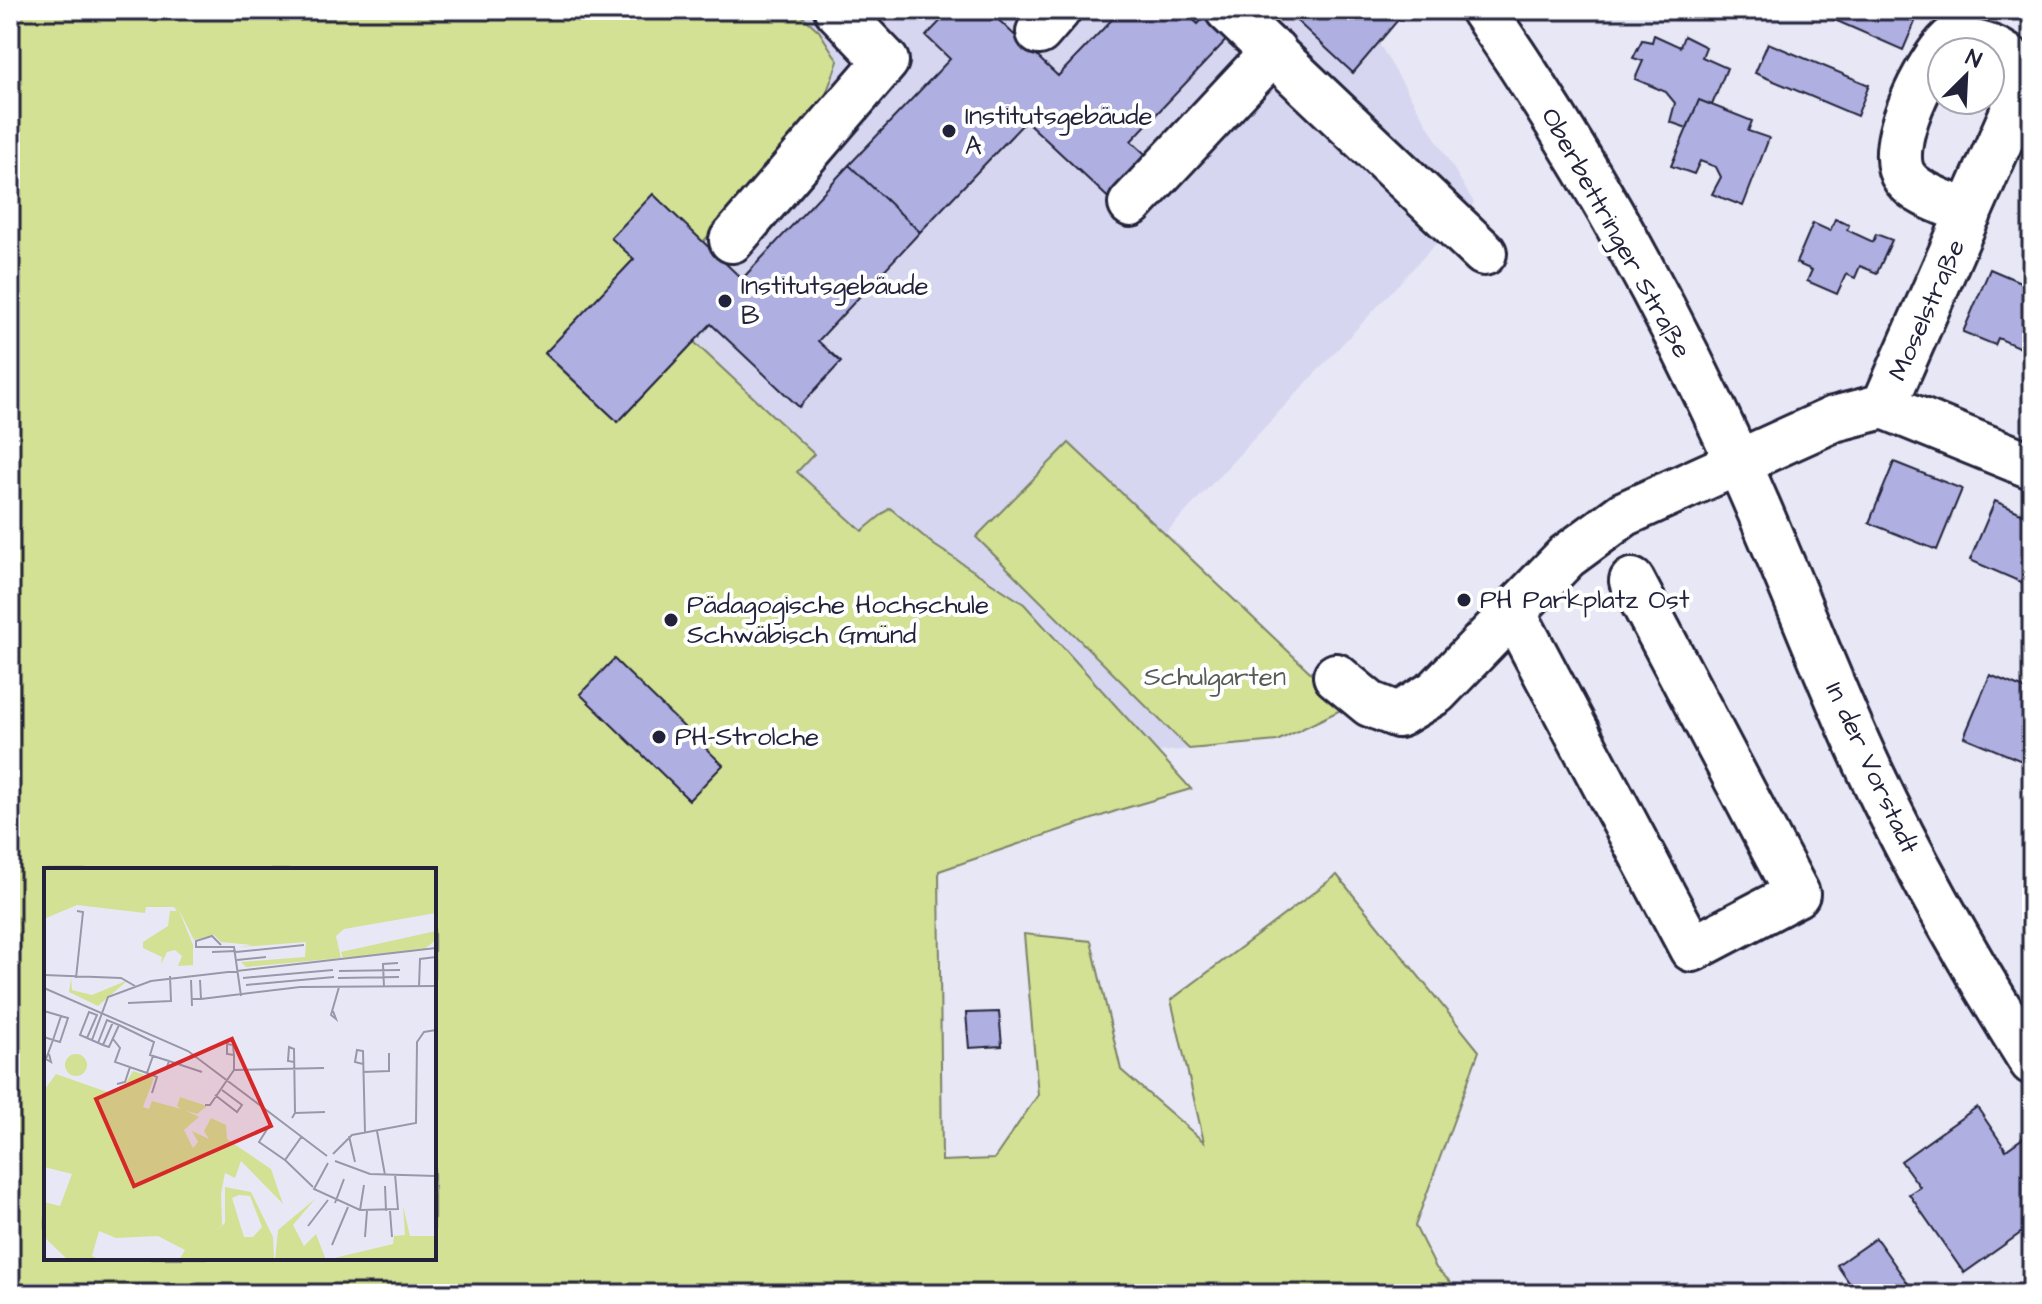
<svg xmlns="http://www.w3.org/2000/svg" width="2042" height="1304" viewBox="0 0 2042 1304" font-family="'Architects Daughter',sans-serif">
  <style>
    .built { fill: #d6d6f0 }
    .green { fill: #d3e194; stroke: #7a8268; stroke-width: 2; fill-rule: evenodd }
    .building { fill: #afb0e1; stroke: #22223b; stroke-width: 2 }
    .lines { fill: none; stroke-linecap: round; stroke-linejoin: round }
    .minor-casing { stroke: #22223b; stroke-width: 50 }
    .minor { stroke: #fff; stroke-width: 44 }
    .poi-dot { fill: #22223b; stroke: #fff; stroke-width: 3 }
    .labels { text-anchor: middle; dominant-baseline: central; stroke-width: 8; stroke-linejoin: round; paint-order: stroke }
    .poi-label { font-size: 26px; fill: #22223b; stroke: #fff; text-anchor: start }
    .street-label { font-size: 26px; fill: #22223b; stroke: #fff }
    .park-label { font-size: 26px; fill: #575b56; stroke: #fff }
    .inset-road { fill: none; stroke: #9898ab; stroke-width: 2 }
    .view { fill: #d62828; fill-opacity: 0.15; stroke: #d62828; stroke-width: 4 }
    .inset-edge { fill: none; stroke: #22223b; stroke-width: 4 }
  </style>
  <rect width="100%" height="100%" fill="#e7e7f6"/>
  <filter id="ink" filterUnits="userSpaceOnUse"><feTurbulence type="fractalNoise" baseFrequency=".0125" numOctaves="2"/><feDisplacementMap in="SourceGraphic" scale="16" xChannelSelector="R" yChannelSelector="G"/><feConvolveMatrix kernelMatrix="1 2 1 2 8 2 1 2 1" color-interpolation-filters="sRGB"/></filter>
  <g filter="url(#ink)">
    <!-- built -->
    <path class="built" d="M 10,10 L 1359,10 L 1474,203 L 1166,533 L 1347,707 L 1277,741 L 1030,764 L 434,870 Z"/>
    <!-- green -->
    <path class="green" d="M 10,10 L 796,10 L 819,31 L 838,61 L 822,105 L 703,242 L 653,195 L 612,238 L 634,259 L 545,354 L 618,422 L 694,342 L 814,454 L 797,472 L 862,531 L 890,508 L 934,545 L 1024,604 L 1191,789 L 1119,810 L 939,871 L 942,1161 L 994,1159 L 1038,1095 L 1024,934 L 1091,941 L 1121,1070 L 1204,1142 L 1171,1000 L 1337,875 L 1479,1051 L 1415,1226 L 1436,1268 L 1463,1294 L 10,1294 ZM 46,870 L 434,870 L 434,1258 L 46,1258 Z
      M 1069,443 L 1347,707 L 1277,741 L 1189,749 L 976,537 Z"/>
    <!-- building -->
    <path class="building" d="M 951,10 L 988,10 L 1058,76 L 1121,10 L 1183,10 L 1198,24 L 1209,12 L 1232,34 L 1131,141 L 1156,164 L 1117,206 L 1026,121 L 920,232 L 849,165 L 950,59 L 926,36 Z
      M 1285,10 L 1398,10 L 1403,14 L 1353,73 Z
      M 1812,10 L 1886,10 L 1915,22 L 1903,50 Z
      M 1654,35 L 1680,47 L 1684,36 L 1706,47 L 1702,57 L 1727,68 L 1712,105 L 1699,100 L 1687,128 L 1670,122 L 1675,103 L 1666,92 L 1635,79 L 1643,61 L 1633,58 L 1642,40 L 1652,42 Z
      M 1768,43 L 1869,85 L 1857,116 L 1755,73 Z
      M 1699,100 L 1752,121 L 1748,131 L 1769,138 L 1743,206 L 1712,194 L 1721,177 L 1716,167 L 1700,161 L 1694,174 L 1671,166 Z
      M 849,165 L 920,232 L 818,341 L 841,362 L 799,407 L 711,324 L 618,422 L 545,353 L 634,259 L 611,238 L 653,194 L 742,279 Z
      M 1835,219 L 1849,225 L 1847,230 L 1873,242 L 1876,234 L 1892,240 L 1877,273 L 1860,266 L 1855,278 L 1846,274 L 1837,294 L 1807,281 L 1812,270 L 1796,263 L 1813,223 L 1830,231 Z
      M 1990,269 L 2032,287 L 2032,353 L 1998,338 L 1995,345 L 1963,332 Z
      M 1894,462 L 1962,489 L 1937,550 L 1869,523 Z
      M 1995,501 L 2032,518 L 2032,587 L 1970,560 Z
      M 614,659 L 723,765 L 689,800 L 580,694 Z
      M 1990,675 L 2032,692 L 2032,756 L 2029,764 L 1964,737 Z
      M 999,1012 L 1002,1046 L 969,1048 L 966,1013 Z
      M 1977,1107 L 2006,1150 L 2023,1138 L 2032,1150 L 2032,1225 L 1964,1273 L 1909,1194 L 1920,1187 L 1901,1161 Z
      M 1876,1238 L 1914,1292 L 1911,1294 L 1857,1294 L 1837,1265 Z
      M 1783,1285 L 1790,1294 L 1771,1294 Z"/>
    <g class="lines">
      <defs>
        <path id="minor" d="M 1228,10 L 1484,253
          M 1483,10 C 1581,151 1667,306 1738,462 C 1785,564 1823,671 1871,773 C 1918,873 1973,968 2032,1062
          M 1039,32 L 1058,10
          M 1131,204 L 1274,51
          M 732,240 L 886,61 L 837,10
          M 1884,406 L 2022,91 C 2026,53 1982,42 1951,40 C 1927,62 1883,147 1905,178 C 1918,196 1950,204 1969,213
          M 1513,612 L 1692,949 L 1797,894 L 1632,581
          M 1336,676 L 1370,704 L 1398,715 L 1436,692 L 1567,556 L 1624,514 L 1834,419 L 1884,406 L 2032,466"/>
      </defs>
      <!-- minor casing -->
      <use href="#minor" class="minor-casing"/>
      <!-- minor -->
      <use href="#minor" class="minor"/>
    </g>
  </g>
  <!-- markers -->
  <g class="poi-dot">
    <circle cx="949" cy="131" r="8"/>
    <circle cx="725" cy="301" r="8"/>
    <circle cx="1464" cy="600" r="8"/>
    <circle cx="671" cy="620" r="8"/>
    <circle cx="659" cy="737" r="8"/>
  </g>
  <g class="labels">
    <!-- poi labels -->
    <g class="poi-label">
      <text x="965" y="116">Institutsgebäude<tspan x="965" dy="30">A</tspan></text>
      <text x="741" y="286">Institutsgebäude<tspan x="741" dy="30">B</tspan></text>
      <text x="1480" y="600">PH Parkplatz Ost</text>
      <text x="687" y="605">Pädagogische Hochschule<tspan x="687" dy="30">Schwäbisch Gmünd</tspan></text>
      <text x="675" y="737">PH-Strolche</text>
    </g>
    <!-- street labels -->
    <g class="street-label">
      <text transform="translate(1616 233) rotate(61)">Oberbettringer Straße</text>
      <text transform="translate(1927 310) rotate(-66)">Moselstraße</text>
      <text transform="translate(1872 768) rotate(65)">In der Vorstadt</text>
    </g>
    <!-- park labels -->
    <g class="park-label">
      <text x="1215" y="677">Schulgarten</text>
    </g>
  </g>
  <!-- overview -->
  <g transform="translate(44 868)">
    <rect width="392" height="392" fill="#e7e7f6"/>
    <path d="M 0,0 L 392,0 L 392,45 L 300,61 L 292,68 L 297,90 L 202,99 L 197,94 L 261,89 L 262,74 L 195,79 L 208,77 L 177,74 L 170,67 L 150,72 L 134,40 L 149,77 L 149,97 L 134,98 L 138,88 L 131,82 L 123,84 L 117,96 L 118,89 L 99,80 L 99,74 L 124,58 L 126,43 L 133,43 L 130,39 L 102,39 L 101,45 L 33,37 L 0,51 ZM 392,63 L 392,72 L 379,82 L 299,90 L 297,84 ZM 27,110 L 28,122 L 48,127 L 84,112 L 54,138 L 25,124 ZM21 197a11 11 0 1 1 22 0a11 11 0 1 1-22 0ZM 89,203 L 110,210 L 99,239 L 105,241 L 108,233 L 137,241 L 133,238 L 136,229 L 163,238 L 153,246 L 141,242 L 155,249 L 140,262 L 149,280 L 154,274 L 148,263 L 165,271 L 160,263 L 167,250 L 182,257 L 183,271 L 227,301 L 239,336 L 197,293 L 191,310 L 181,305 L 177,326 L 178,357 L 169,365 L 181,355 L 181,319 L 207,324 L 229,369 L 230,392 L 135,392 L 141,382 L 114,368 L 72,370 L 55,363 L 48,388 L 56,392 L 23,391 L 0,369 L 0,334 L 16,338 L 28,306 L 0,299 L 1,221 L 12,206 L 66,225 L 81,216 ZM 195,327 L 206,328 L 218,359 L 209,369 L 200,369 L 188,330 ZM 271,331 L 249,357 L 260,378 L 272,366 L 282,392 L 349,376 L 350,368 L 361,367 L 359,338 L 366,368 L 392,368 L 392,392 L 231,392 L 234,362 Z" fill="#d3e194" fill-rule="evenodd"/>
    <path class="inset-road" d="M 177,77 L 168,68 L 152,73 L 152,79 L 190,79 L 197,128M 168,84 L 192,83M 192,84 L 260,77M 193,92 L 222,89M 295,103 L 356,102M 0,107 L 77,110 L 91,118M 32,110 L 39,44 L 33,43M 199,110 L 289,102M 294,110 L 355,109M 147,112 L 148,138M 202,117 L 290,109M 340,119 L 339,96 L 354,95M 375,119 L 376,91 L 392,89M 0,120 L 144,183 L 283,288M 148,131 L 157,131 L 156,112M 157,131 L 256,119 L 392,118M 84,135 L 127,133 L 126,108M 0,143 L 17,148 L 9,172 L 0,169M 289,143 L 292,151 L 287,147 L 295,119M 75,157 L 110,174 L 106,187 L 125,193M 43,170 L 53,147 L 45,144 L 36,167 L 43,170 L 59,177 L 65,179 L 75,157 L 63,152 L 54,175M 69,171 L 76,180 L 71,194 L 103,205M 48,172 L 64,129 L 107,113 L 392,80M 59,177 L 69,154M 5,186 L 7,194 L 2,191 L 9,172 L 16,174 L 24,150 L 17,148M 190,187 L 183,186 L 183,176 L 189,177 L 190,187 L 190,202M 319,196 L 311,194 L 313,182 L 319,183 L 321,265M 122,202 L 125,193 L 158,204M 319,204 L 345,203 L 345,185M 73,216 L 81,214 L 86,199M 108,225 L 113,209 L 103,205 L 109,188M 171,227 L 193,244 L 198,237 L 178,222M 161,237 L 166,237 L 190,202 L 280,200M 251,245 L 281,244M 248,250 L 251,245 L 250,181 L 245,179 L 244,193 L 250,194M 227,255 L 215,274 L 241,292 L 258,268M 333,263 L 341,307M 305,268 L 311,294M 289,286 L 308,267 L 372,255 L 373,174 L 380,164 L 392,162M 241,292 L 269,319M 291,293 L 326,306 L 392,308M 284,295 L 270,321 L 316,342 L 354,341 L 351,306M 341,318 L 342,343M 291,335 L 300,311M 316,342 L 320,317M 346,343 L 348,369M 264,358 L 284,332M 321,369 L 323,343M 288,377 L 304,339"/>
    <path class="view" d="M 188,171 L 227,258 L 90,318 L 52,231 Z"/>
    <rect width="392" height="392" class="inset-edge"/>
  </g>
  <!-- margin -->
  <rect width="2042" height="1304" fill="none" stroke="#fff" stroke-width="40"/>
  <rect x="20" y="20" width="2002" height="1264" fill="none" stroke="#22223b" stroke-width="3" filter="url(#ink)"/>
  <!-- north arrow -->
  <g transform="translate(1966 76) rotate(24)"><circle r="38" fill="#ffffff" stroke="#a7a7b1" stroke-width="2"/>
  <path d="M0-6L14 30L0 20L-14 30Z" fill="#22223b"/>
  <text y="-12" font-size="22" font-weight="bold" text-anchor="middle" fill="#22223b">N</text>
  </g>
</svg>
